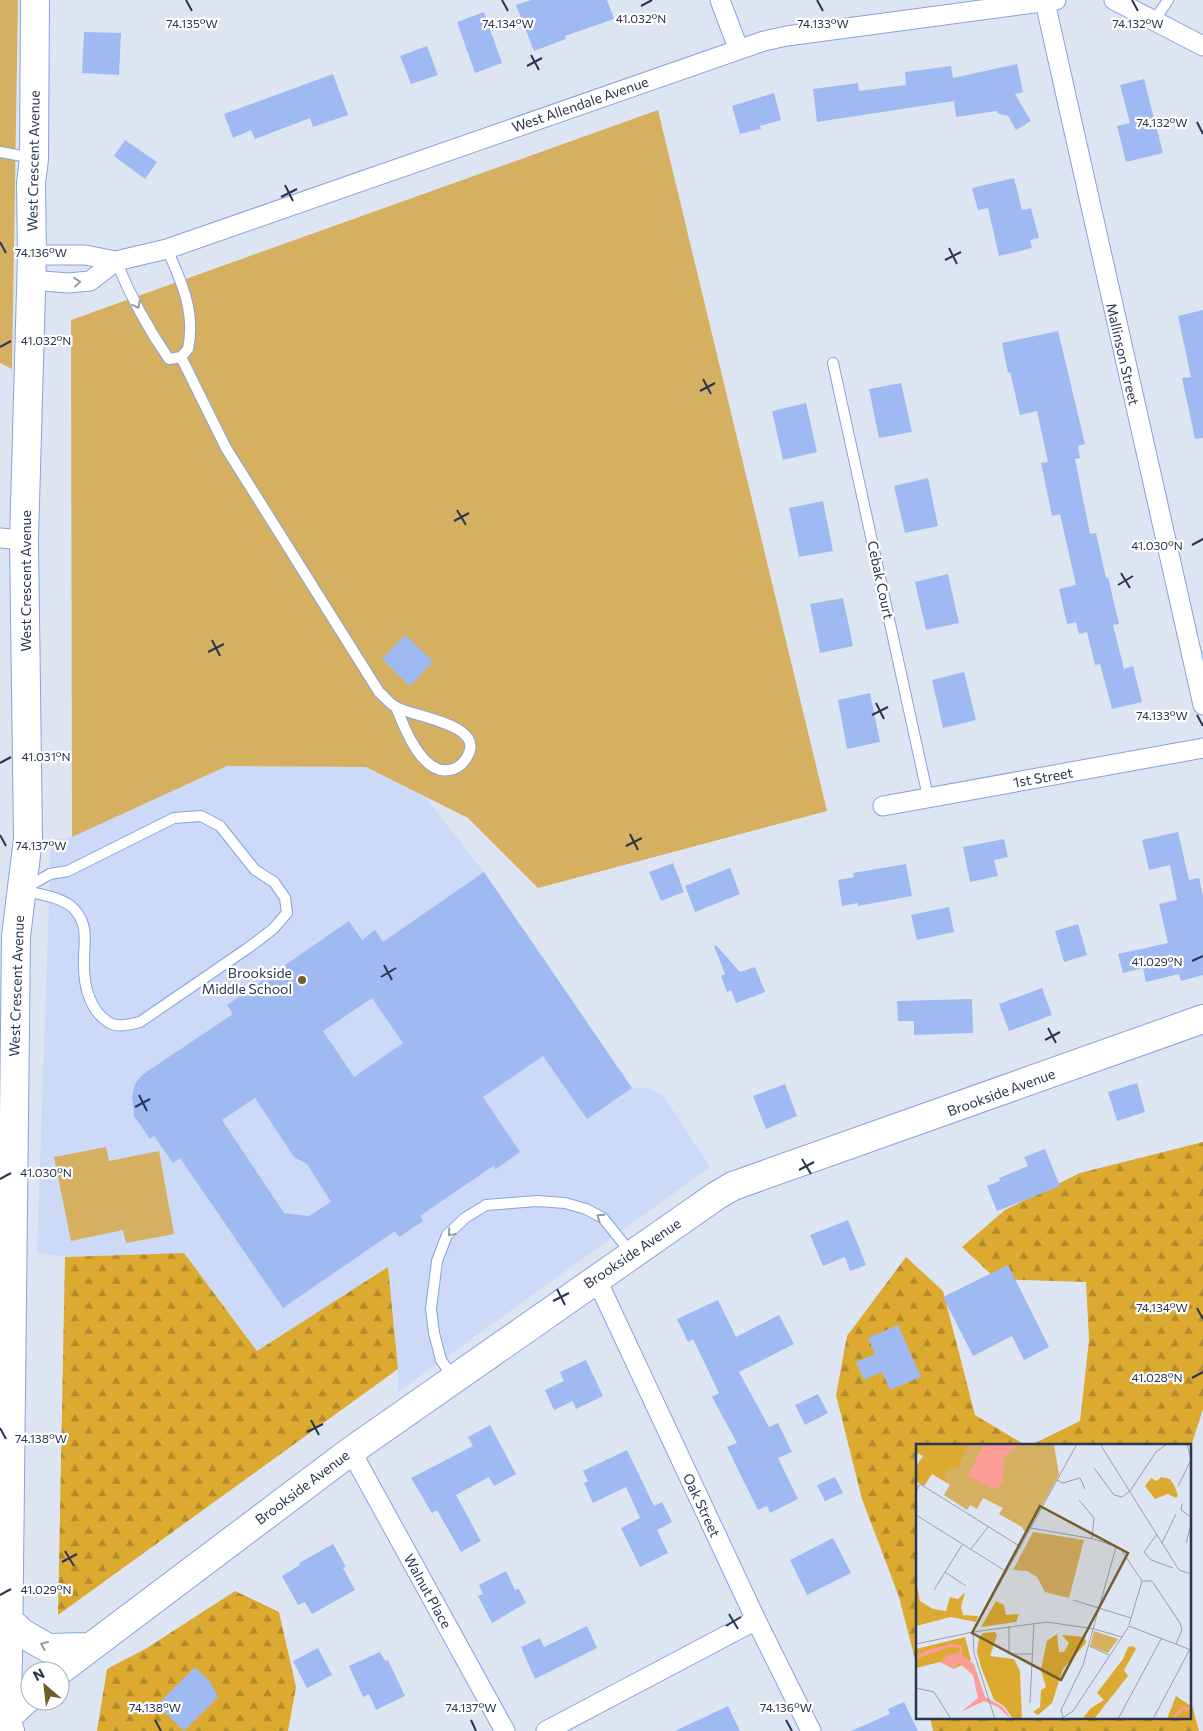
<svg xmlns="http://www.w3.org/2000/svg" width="1203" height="1731" viewBox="0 0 1203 1731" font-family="Commissioner,sans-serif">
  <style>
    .built { fill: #ccdaf7 }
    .green { fill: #d6b061 }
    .forest { fill: url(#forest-firs) }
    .building { fill: #9fbaf2; fill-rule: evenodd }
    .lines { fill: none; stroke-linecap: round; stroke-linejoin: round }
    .service-casing { stroke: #85a3e1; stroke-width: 12 }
    .minor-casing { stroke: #85a3e1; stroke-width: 21 }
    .secondary-casing { stroke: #85a3e1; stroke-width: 30 }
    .service { stroke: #fff; stroke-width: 10 }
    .minor { stroke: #fff; stroke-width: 19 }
    .secondary { stroke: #fff; stroke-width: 28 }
    .oneway { stroke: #949aa7 }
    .ticks { fill: none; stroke: #2a364f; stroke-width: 2 }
    .poi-dot { fill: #745d2d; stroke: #fff; stroke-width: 2 }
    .labels { text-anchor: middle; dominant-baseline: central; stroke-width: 4.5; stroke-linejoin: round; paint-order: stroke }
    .street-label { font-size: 14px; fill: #2a364f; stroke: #fff }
    .poi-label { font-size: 14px; fill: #2a364f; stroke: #fff; text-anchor: end }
    .inset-river { fill: none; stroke: #fc9e97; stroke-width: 2.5 }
    .inset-road { fill: none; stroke: #969fb1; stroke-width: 1 }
    .view { fill: #745d2d; fill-opacity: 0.15; stroke: #745d2d; stroke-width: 2.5 }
    .inset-edge { fill: none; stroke: #2a364f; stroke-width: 2.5 }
    .ticks-label { font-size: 12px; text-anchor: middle; fill: #2a364f; stroke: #fff; stroke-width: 4.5; stroke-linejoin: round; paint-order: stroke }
  </style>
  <defs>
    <pattern id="forest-firs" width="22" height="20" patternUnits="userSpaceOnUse" patternTransform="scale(1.25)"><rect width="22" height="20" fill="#dcaa31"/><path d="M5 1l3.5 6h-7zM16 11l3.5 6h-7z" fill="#b38b2c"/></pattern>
  </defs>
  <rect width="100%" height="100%" fill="#dee5f2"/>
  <!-- built -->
  <path class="built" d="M 227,766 L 366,767 L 425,797 L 484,872 L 632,1088 L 648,1088 L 663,1095 L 710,1167 L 398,1392 L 398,1369 L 388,1267 L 257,1351 L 184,1253 L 65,1257 L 37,1252 L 51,840 L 72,837 Z"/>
  <!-- green -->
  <path class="green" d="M 0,0 L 18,0 L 12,369 L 0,363 Z
    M 658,110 L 827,811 L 538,888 L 468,818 L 366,767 L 227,766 L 72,837 L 71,320 Z
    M 106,1147 L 109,1161 L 159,1151 L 174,1234 L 126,1243 L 123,1230 L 71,1241 L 54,1157 Z"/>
  <!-- forest -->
  <path class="forest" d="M 1203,1142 L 1203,1409 L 1189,1452 L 1189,1445 L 1031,1445 L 1080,1421 L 1089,1340 L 1086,1282 L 996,1279 L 962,1247 L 1005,1210 L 1080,1173 Z
    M 184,1253 L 257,1351 L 388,1267 L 398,1369 L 58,1615 L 65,1257 Z
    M 906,1257 L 943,1291 L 975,1415 L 1025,1445 L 917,1445 L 917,1667 L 899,1597 L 862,1499 L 836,1395 L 847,1336 Z
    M 235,1591 L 279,1612 L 296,1687 L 288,1731 L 97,1731 L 107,1669 L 147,1648 Z
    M 1189,1694 L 1199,1731 L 933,1731 L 930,1717 L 1189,1717 Z"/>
  <!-- building -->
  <path class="building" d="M 531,0 L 607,0 L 614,19 L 565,36 L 566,39 L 534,51 L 516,5 Z
    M 484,12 L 502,63 L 475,73 L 457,22 Z
    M 84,32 L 121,33 L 119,75 L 82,73 Z
    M 427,46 L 438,75 L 411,84 L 400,56 Z
    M 1017,64 L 1023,92 L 1015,94 L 1031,121 L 1016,130 L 1008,116 L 999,114 L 996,111 L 956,117 L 954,101 L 817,122 L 813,89 L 858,83 L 859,91 L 906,85 L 905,72 L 951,66 L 953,78 Z
    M 333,74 L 348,115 L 313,127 L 310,118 L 255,139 L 251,130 L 233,138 L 224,114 Z
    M 1144,79 L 1163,153 L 1126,162 L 1117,126 L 1130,123 L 1120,85 Z
    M 774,93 L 781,120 L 760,126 L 761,129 L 740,134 L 732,106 Z
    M 125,140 L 157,162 L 145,179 L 114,156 Z
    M 1014,178 L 1022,210 L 1031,208 L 1039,238 L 1030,240 L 1032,248 L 999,256 L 988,208 L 978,210 L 972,188 Z
    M 1203,310 L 1203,438 L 1195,439 L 1182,378 L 1191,377 L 1178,316 Z
    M 1058,331 L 1085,444 L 1078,446 L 1080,458 L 1075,459 L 1090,534 L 1096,533 L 1106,578 L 1108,577 L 1119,624 L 1113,625 L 1124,669 L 1133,666 L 1142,702 L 1112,709 L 1100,664 L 1095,665 L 1087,632 L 1079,634 L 1076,622 L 1067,624 L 1059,589 L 1076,585 L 1060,514 L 1052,516 L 1041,463 L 1048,462 L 1037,411 L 1020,415 L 1010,372 L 1008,373 L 1002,343 Z
    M 901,383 L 912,432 L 879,438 L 869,389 Z
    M 806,403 L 817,452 L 783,460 L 772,411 Z
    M 928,478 L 938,526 L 905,533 L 894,486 Z
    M 823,501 L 833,551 L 799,557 L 789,508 Z
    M 948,574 L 959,623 L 926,630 L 915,582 Z
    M 843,598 L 853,646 L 820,653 L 810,604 Z
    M 405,635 L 433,661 L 410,686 L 382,659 Z
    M 964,672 L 976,720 L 943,728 L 932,680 Z
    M 870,693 L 880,742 L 847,749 L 838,700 Z
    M 1178,832 L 1189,880 L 1199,878 L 1203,896 L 1203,975 L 1181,981 L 1179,974 L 1146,982 L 1143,968 L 1123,973 L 1118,954 L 1168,943 L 1159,904 L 1177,900 L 1170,865 L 1149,870 L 1142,840 Z
    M 1004,839 L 1008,857 L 994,860 L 998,876 L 970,882 L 963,847 Z
    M 673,863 L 684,892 L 661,901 L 649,872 Z
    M 906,864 L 912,896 L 858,906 L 858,903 L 842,906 L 838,880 L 854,877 L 853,873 Z
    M 730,868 L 740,894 L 695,912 L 685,886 Z
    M 484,872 L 632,1088 L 587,1119 L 543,1056 L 483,1097 L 520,1152 L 496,1169 L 493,1166 L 420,1216 L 423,1221 L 399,1237 L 395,1231 L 283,1308 L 180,1158 L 173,1163 L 154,1136 L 150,1139 L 134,1116 L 132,1095 L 135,1084 L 142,1075 L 233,1014 L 227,1005 L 349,921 L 362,940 L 375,930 L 383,942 ZM 372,998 L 403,1043 L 354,1077 L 323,1031 ZM 255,1098 L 294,1157 L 307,1164 L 331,1202 L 309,1216 L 284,1213 L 222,1120 Z
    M 949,907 L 954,932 L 917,940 L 911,915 Z
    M 1078,924 L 1087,955 L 1064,962 L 1055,931 Z
    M 716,945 L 740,972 L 755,967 L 765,992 L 736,1003 L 731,990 L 727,992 L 721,976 L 725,974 L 714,946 Z
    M 1042,988 L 1052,1015 L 1009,1031 L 999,1004 Z
    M 972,999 L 973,1033 L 914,1035 L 914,1021 L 898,1021 L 897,1001 Z
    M 1137,1083 L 1145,1112 L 1117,1121 L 1108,1092 Z
    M 785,1084 L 797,1116 L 766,1129 L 753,1096 Z
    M 1045,1149 L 1060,1186 L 997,1211 L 987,1186 L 1000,1181 L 999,1178 L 1028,1166 L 1024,1157 Z
    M 848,1220 L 866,1265 L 850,1271 L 845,1257 L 823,1266 L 810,1235 Z
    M 1008,1265 L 1049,1347 L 1024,1360 L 1012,1336 L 973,1356 L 943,1297 Z
    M 718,1300 L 736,1337 L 779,1315 L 794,1344 L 739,1372 L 769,1427 L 778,1423 L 792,1452 L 778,1458 L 798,1499 L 770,1513 L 767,1506 L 758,1510 L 741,1476 L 727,1447 L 737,1443 L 712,1397 L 719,1393 L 693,1339 L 688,1342 L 677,1319 Z
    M 898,1325 L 921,1377 L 890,1390 L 882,1372 L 864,1380 L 856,1362 L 875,1354 L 868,1338 Z
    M 586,1360 L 603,1396 L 576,1409 L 573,1401 L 554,1410 L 545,1390 L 564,1381 L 560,1372 Z
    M 818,1394 L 828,1413 L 805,1425 L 795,1405 Z
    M 490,1425 L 516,1474 L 494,1486 L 489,1477 L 456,1495 L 481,1541 L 461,1552 L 437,1510 L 432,1513 L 411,1478 L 473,1446 L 468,1437 Z
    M 627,1450 L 654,1506 L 662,1502 L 672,1522 L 657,1530 L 668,1553 L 640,1567 L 621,1528 L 640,1518 L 626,1487 L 593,1503 L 584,1483 L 588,1481 L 583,1471 Z
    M 835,1477 L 843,1493 L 825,1501 L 817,1485 Z
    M 833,1538 L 851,1573 L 807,1595 L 790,1560 Z
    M 333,1544 L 346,1567 L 343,1568 L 355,1590 L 312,1614 L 305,1602 L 298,1605 L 282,1576 L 300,1565 L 299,1563 Z
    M 506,1571 L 515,1590 L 519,1589 L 526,1603 L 492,1623 L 478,1596 L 483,1594 L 479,1585 Z
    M 587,1626 L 597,1648 L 535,1679 L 521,1647 L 540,1638 L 544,1647 Z
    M 318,1648 L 332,1675 L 307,1688 L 293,1661 Z
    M 380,1652 L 385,1661 L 388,1660 L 405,1696 L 376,1710 L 369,1694 L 363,1697 L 349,1666 Z
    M 195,1667 L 210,1682 L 218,1697 L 184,1731 L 157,1705 Z
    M 904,1702 L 918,1731 L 851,1731 L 890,1714 L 888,1709 Z
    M 728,1706 L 740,1731 L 675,1731 Z"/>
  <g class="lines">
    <defs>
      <path id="service" d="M 1154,21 L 1168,0
        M 0,152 L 33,158
        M 116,261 C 130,295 148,329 169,359 L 181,357 L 188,349 C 196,312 181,281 167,249
        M 181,357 L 226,448 L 379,692 C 384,696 390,704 396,707 C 413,717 487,724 467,757 C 463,764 458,769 449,770 C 422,775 404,727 396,707
        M 833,363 L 928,797
        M 201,816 L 220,826 L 255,870 L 274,882 L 285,898 L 287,913 L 273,929 L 248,948 L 140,1022 C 131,1024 118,1028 110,1023 C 90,1012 84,986 84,966 C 83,945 90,927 75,910 C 64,897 38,894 22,890 L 50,874 L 68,871 L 174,818 Z
        M 454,1379 L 441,1360 L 434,1333 L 431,1309 L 437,1261 L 447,1235 L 465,1218 L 486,1205 L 537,1201 L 565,1203 L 586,1209 L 603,1218 L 631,1253"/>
      <path id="minor" d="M 720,0 L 738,48
        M 1114,0 L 1203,46
        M 1045,2 L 1203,705
        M 32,255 L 85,255 L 116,261 L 167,249 L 764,41 L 787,36 L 1056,0
        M 30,280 L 68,283 L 90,281 L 116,261
        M 0,538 L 24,540
        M 883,806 L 1203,748
        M 596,1278 L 756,1620 L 811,1731
        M 351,1451 L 505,1731
        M 546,1731 L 756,1620"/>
      <path id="secondary" d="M 7,1619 L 22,1633 L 48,1648 L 88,1647
        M 59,1671 L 351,1451 L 716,1196 L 733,1186 L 1203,1019
        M 6,1718 L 30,1696
        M 10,1731 L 6,1718 L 8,1661 L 16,936 L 28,839 L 24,540 L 32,255 L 31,183 L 34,159 L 35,0"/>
    </defs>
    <!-- service casing -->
    <use href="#service" class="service-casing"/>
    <!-- minor casing -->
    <use href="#minor" class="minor-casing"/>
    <!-- secondary casing -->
    <use href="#secondary" class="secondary-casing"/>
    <!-- service -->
    <use href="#service" class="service"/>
    <!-- minor -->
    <use href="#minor" class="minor"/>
    <!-- secondary -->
    <use href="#secondary" class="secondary"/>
  </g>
  <!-- one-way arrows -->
  <defs><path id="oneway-chevron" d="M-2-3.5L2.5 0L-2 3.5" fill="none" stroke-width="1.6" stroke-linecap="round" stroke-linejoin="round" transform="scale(1.25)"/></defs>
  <g class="oneway">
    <use href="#oneway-chevron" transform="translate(77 282) rotate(-6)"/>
    <use href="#oneway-chevron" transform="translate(137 305) rotate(62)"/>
    <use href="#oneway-chevron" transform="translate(600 1217) rotate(-145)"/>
    <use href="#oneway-chevron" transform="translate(451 1233) rotate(130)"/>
    <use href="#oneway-chevron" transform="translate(44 1645) rotate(-157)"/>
  </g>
  <!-- ticks -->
  <path class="ticks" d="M 186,0 L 192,11M 502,0 L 508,11M 817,0 L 823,11M 1132,0 L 1138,11M 641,6 L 652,0M 531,55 L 539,70M 527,66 L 542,58M 1197,122 L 1203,134M 285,185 L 293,201M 281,197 L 297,189M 0,242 L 6,253M 949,248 L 957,264M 945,260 L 961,252M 0,347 L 11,341M 703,379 L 711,394M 700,391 L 715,383M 457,510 L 466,525M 454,521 L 469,513M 1192,545 L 1203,539M 1121,573 L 1130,588M 1118,585 L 1133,576M 212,640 L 220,656M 208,652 L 224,644M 876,703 L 884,719M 872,715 L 888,707M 1197,715 L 1203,726M 0,763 L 11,757M 630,834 L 638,850M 0,835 L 6,846M 626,846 L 642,838M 1192,961 L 1203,956M 384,965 L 392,980M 381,977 L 396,968M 1048,1028 L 1056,1043M 1045,1040 L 1060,1032M 139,1095 L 147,1111M 135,1107 L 150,1099M 802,1159 L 811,1174M 799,1170 L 814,1162M 0,1179 L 11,1173M 557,1289 L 565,1305M 553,1301 L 569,1293M 1197,1308 L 1203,1319M 1192,1378 L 1203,1372M 311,1420 L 319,1435M 0,1428 L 6,1439M 307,1432 L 323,1424M 65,1551 L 74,1566M 62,1562 L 77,1554M 0,1595 L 11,1589M 729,1614 L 738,1629M 726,1626 L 741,1617M 155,1720 L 161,1731M 471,1720 L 476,1731M 786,1720 L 792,1731"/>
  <!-- markers -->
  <circle class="poi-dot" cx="302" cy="980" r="5"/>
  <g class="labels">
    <!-- street labels -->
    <g class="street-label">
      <text transform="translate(580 104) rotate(-19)">West Allendale Avenue</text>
      <text transform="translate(33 161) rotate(-89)">West Crescent Avenue</text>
      <text transform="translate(1123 354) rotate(77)">Mallinson Street</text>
      <text transform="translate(881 580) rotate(78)">Cebak Court</text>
      <text transform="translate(25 581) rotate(-90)">West Crescent Avenue</text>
      <text transform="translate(1043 777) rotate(-10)">1st Street</text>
      <text transform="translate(16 986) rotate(-88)">West Crescent Avenue</text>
      <text transform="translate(1001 1092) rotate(-20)">Brookside Avenue</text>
      <text transform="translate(632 1253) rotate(-34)">Brookside Avenue</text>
      <text transform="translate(302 1487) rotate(-37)">Brookside Avenue</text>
      <text transform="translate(702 1505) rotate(65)">Oak Street</text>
      <text transform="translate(428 1591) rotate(61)">Walnut Place</text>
    </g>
    <!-- poi labels -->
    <g class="poi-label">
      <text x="292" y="972">Brookside<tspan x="292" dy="16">Middle School</tspan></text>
    </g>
  </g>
  <!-- overview -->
  <g transform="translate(916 1444)">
    <rect width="275" height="275" fill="#dee5f2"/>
    <path d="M 19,0 L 138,0 L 143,31 L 110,90 L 106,83 L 83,70 L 87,64 L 67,54 L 61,65 L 54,61 L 51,66 L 28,51 L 34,41 L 16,30 ZM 117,88 L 168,96 L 153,154 L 129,148 L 121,133 L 111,127 L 97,126 ZM 178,187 L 202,195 L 192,209 L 174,202 Z" fill="#d6b061"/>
    <path d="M 0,0 L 51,0 L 51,3 L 42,24 L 30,25 L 28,37 L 16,30 L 8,42 L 0,37 L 0,22 L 7,12 L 0,8 ZM 245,33 L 254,35 L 259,43 L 262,52 L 260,54 L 252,50 L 239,55 L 229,42 L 235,34 L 241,37 ZM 0,137 L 4,157 L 17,165 L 30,167 L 34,153 L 42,155 L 49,148 L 45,163 L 47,171 L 62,172 L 60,178 L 35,173 L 0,182 ZM 80,157 L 88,161 L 90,171 L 103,170 L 100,178 L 65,183 ZM 79,188 L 81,191 L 74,212 L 98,215 L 104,227 L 106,275 L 97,275 L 88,262 L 78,256 L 65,223 L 61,208 L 63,194 L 67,189 ZM 141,190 L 143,208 L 148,208 L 153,199 L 146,191 L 169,193 L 170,199 L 147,225 L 136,259 L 122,271 L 117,268 L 124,263 L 125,246 L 130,243 L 125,226 L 129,206 L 131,197 ZM 49,193 L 55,216 L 38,225 L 24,218 L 0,224 L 0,205 ZM 217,202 L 220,205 L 208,226 L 212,232 L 178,275 L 166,275 L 175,264 L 188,256 L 181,249 L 207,215 L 212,203 ZM 260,252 L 275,262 L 275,275 L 251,275 Z" fill="#dcaa31"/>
    <path d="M 68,0 L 104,0 L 88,14 L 87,37 L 80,46 L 52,32 ZM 35,200 L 43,201 L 46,203 L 46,211 L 58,220 L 69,253 L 87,263 L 95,275 L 82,263 L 68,257 L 45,268 L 62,254 L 57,231 L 43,219 L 38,225 L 25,218 L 31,211 L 43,209 L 44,204 L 34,203 L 0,215 L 0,212 L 12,206 Z" fill="#fc9e97"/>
    <path class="inset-river" d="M 257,275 L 267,264 L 275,265"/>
    <path class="inset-road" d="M 184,0 L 263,126 L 275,130M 271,0 L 275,15M 178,24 L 198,51 L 206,53 L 214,47 L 240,8 L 251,0M 141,36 L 147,39 L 164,34 L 169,45M 262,42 L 275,16M 0,47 L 4,40 L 105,103M 163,56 L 178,74 L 176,94M 266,60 L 265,66 L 275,73M 0,71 L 91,128M 115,84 L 178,95 L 204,104 L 226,137M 241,90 L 228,108 L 235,116 L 257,124M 246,99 L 260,70M 270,99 L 275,81M 55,105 L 72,83M 29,128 L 50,142M 226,137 L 236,137 L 264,179 L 266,186 L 260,200M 18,146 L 46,101M 157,156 L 215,174M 213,181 L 226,137M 93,182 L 93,210 L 116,210M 57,188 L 131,178 L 178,185 L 206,193 L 213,182 L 275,206M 0,200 L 57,188M 173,202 L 193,211M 0,244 L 18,248 L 35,275M 114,259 L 118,179M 147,273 L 145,266 L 167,221 L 200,103M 79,275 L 58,209 L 57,188 L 161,0M 145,275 L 157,267 L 206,193M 202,275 L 245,195M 237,275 L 274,205"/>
    <path class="view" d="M 124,62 L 212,109 L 145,236 L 56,189 Z"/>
    <rect width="275" height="275" class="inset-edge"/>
  </g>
  <g class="ticks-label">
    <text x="641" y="23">41.032°N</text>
    <text x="192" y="28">74.135°W</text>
    <text x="508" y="28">74.134°W</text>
    <text x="823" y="28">74.133°W</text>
    <text x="1138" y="28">74.132°W</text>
    <text x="1162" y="127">74.132°W</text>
    <text x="41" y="257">74.136°W</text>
    <text x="46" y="345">41.032°N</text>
    <text x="1157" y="550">41.030°N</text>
    <text x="1162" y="720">74.133°W</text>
    <text x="46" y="761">41.031°N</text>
    <text x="41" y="850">74.137°W</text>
    <text x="1157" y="966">41.029°N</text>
    <text x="46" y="1177">41.030°N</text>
    <text x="1162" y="1312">74.134°W</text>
    <text x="1157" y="1382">41.028°N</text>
    <text x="41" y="1443">74.138°W</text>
    <text x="46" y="1594">41.029°N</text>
    <text x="155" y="1712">74.138°W</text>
    <text x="471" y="1712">74.137°W</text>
    <text x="786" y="1712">74.136°W</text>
  </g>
  <!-- north arrow -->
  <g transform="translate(45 1686) rotate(332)"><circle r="24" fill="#ffffff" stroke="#aaafb9"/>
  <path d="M0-4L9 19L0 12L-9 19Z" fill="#745d2d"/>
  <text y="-8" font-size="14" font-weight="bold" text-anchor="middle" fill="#2a364f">N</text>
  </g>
</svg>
